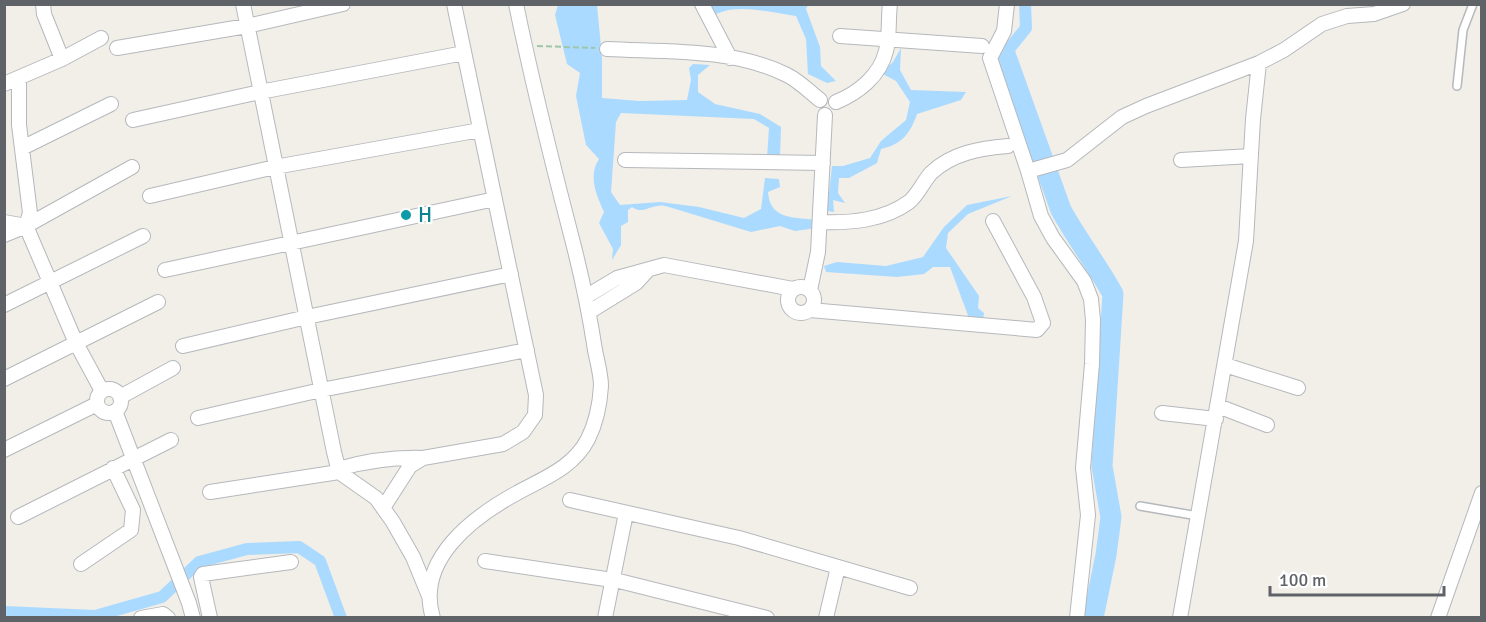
<svg xmlns="http://www.w3.org/2000/svg" width="1486" height="622" viewBox="0 0 1486 622" font-family="Signika,sans-serif">
  <style>
    .water { fill: #aadaff }
    .lines { fill: none; stroke-linecap: round; stroke-linejoin: round }
    .canal { stroke: #aadaff; stroke-width: 12 }
    .river { stroke: #aadaff; stroke-width: 21 }
    .lane-casing { stroke: #b5b8bc; stroke-width: 10 }
    .street-casing { stroke: #b5b8bc; stroke-width: 16 }
    .path { stroke: #9cc7a9; stroke-width: 2; stroke-dasharray: 6 3; stroke-linecap: butt }
    .lane { stroke: #fff; stroke-width: 7 }
    .street { stroke: #fff; stroke-width: 14 }
    .culture-dot { fill: #0f9aa8; stroke: #fff; stroke-width: 2 }
    .labels { text-anchor: middle; dominant-baseline: central; stroke-width: 4.5; stroke-linejoin: round; paint-order: stroke }
    .culture-label { font-size: 21px; fill: #0d838f; stroke: #fff; text-anchor: start }
  </style>
  <rect width="100%" height="100%" fill="#f1efe8"/>
  <!-- water -->
  <path class="water" d="M 558,5 L 597,5 L 602,57 L 602,98 L 639,101 L 687,100 L 691,80 L 689,68 L 693,64 L 710,65 L 698,75 L 698,92 L 715,104 L 760,114 L 781,127 L 780,156 L 767,158 L 769,128 L 754,119 L 621,113 L 616,122 L 611,192 L 620,205 L 660,202 L 699,207 L 744,218 L 761,209 L 765,178 L 779,179 L 780,187 L 768,192 C 770,221 796,217 818,220 L 817,228 L 795,231 L 780,226 L 751,232 L 669,207 C 665,206 661,205 658,206 C 647,207 643,214 632,207 L 628,210 L 628,222 L 621,226 L 621,245 L 612,260 L 613,249 L 599,223 L 604,212 C 596,194 588,176 599,159 L 586,145 L 576,96 L 580,73 L 567,64 L 555,15 Z
    M 706,5 L 808,5 L 806,9 L 820,47 L 821,66 L 836,81 L 827,83 L 808,74 L 806,39 L 796,16 C 771,13 740,3 716,14 L 718,35 Z
    M 901,48 L 900,70 L 911,90 L 966,92 L 961,100 L 917,114 C 910,134 902,144 881,149 L 877,163 L 849,178 L 839,178 L 838,193 L 845,203 L 833,200 L 834,212 L 827,211 L 832,166 L 843,166 L 870,158 L 881,141 L 906,120 L 910,102 L 896,81 L 881,73 L 893,62 Z
    M 1012,196 L 968,214 L 948,233 L 946,248 L 979,296 L 978,308 L 984,313 L 983,320 L 969,318 L 950,267 L 933,267 L 924,274 L 897,277 L 826,272 L 824,266 L 837,262 L 886,266 L 923,257 L 944,227 L 967,205 Z"/>
  <g class="lines">
    <!-- canal -->
    <path class="canal" d="M 1005,54 L 1026,28 L 1025,4
      M 4,612 L 95,616 L 162,597 L 199,562 L 247,549 L 299,547 L 320,561 L 341,618"/>
    <!-- river -->
    <path class="river" d="M 1005,54 L 1061,210 C 1077,239 1097,265 1113,294 L 1102,466 L 1111,517 L 1106,555 L 1093,618"/>
    <defs>
      <path id="lane" d="M 1457,86 L 1463,30 L 1473,4
        M 1140,506 L 1198,516"/>
      <path id="street" d="M 43,4 L 44,14 L 62,59
        M 243,4 L 334,452 L 339,472 L 376,498 L 393,522 L 413,557 L 429,596
        M 702,4 L 730,58
        M 1007,4 L 1004,31 L 990,58 L 1028,171 L 1041,216 L 1053,238 L 1084,281 L 1091,299 L 1093,320 L 1092,364 L 1083,468 L 1088,515 L 1077,618
        M 840,36 L 982,46
        M 117,48 L 247,26 L 343,4
        M 607,49 C 666,52 733,48 787,75 C 799,81 810,92 820,100
        M 19,79 L 19,125 L 30,213 L 26,226 L 76,343 L 102,391
        M 4,84 L 62,59 L 101,38
        M 836,102 C 858,93 880,76 886,51 C 890,37 888,19 890,4
        M 133,120 L 260,92 L 464,53
        M 22,148 L 111,104
        M 625,160 L 823,163
        M 1181,160 L 1251,156
        M 1028,171 L 1067,160 L 1122,117 L 1146,106 L 1259,63 L 1284,50 L 1322,24 L 1347,16 L 1374,14 L 1403,4
        M 150,196 L 275,167 L 480,130
        M 4,222 L 26,226
        M 820,222 C 850,223 883,221 909,202 C 918,195 923,182 931,173 C 952,153 981,148 1008,146
        M 4,235 L 26,226 L 132,167
        M 165,270 L 495,199
        M788 300a13 13 0 1 1 26 0a13 13 0 1 1-26 0Z
        M 810,290 L 818,252 L 825,115
        M 587,296 L 617,278 L 664,265 L 793,289
        M 4,305 L 143,236
        M 810,310 L 1037,330 L 1043,323 L 1034,297 L 993,221
        M 589,312 L 636,283 L 647,271
        M 183,346 L 307,317 L 511,274
        M 1225,365 L 1298,388
        M 4,379 L 158,302
        M97 401a12 12 0 1 1 24 0a12 12 0 1 1-24 0Z
        M 120,397 L 173,368
        M 1218,406 L 1267,425
        M 115,411 L 189,603 L 193,618
        M 1162,413 L 1216,419
        M 198,418 L 321,390 L 527,350
        M 4,450 L 97,404
        M 338,469 C 366,461 393,457 423,458
        M 210,492 L 339,472
        M 570,500 L 739,538 L 910,588
        M 383,508 L 410,466 L 423,458 L 503,444 L 523,432 L 535,415 L 536,395 L 454,4
        M 18,517 L 171,440
        M 485,561 L 619,581 L 767,618
        M 81,564 L 131,530 L 133,510 L 113,468
        M 141,618 L 163,614 L 168,618
        M 210,618 L 201,577 L 203,574 L 291,562
        M 433,618 C 415,560 473,517 517,493 C 544,478 573,468 588,439 C 596,423 600,403 601,386 C 601,374 597,361 595,350 C 589,311 581,273 571,235 C 551,158 532,82 516,4
        M 605,618 L 626,513
        M 826,618 L 838,567
        M 1180,618 L 1246,241 L 1253,119 L 1259,63
        M 1438,618 L 1482,493"/>
    </defs>
    <!-- lane casing -->
    <use href="#lane" class="lane-casing"/>
    <!-- street casing -->
    <use href="#street" class="street-casing"/>
    <!-- path -->
    <path class="path" d="M 537,46 L 595,48"/>
    <!-- lane -->
    <use href="#lane" class="lane"/>
    <!-- street -->
    <use href="#street" class="street"/>
  </g>
  <!-- markers -->
  <circle class="culture-dot" cx="406" cy="215" r="6"/>
  <g class="labels">
    <!-- culture labels -->
    <g class="culture-label">
      <text x="418" y="215">H</text>
    </g>
  </g>
  <!-- border -->
  <rect width="1486" height="622" fill="none" stroke="#5f6368" stroke-width="12"/>
  <!-- scale -->
  <path d="M1270 586v9h174v-9" fill="none" stroke="#5f6368" stroke-width="3"/>
  <text x="1279" y="586" font-size="18" fill="#5f6368" stroke="#ffffff" stroke-width="4.5" paint-order="stroke">100 m</text>
</svg>
